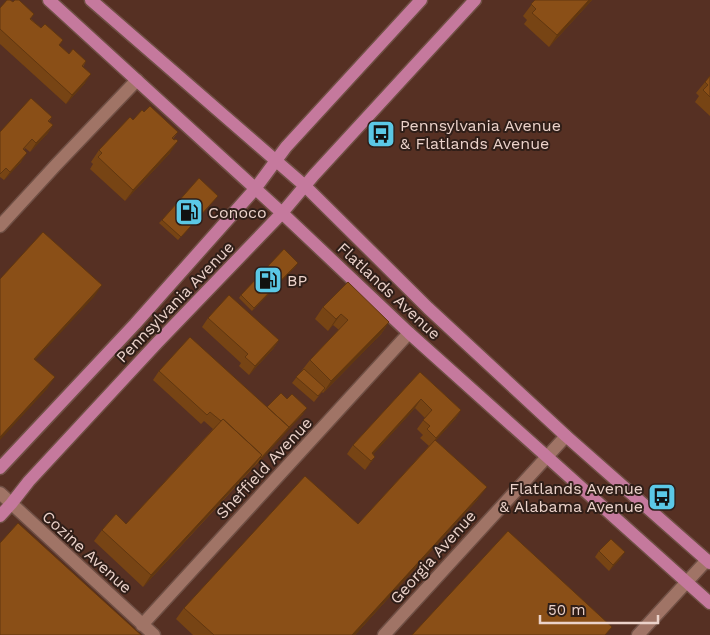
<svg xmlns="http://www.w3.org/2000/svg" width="710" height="635" viewBox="0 0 710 635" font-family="'Work Sans',sans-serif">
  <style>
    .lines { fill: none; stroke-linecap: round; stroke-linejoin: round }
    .minor-casing { stroke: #6f4f44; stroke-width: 15 }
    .major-casing { stroke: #6f4f44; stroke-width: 15 }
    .minor { stroke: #a07466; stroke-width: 12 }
    .major { stroke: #c5799d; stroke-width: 12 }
    .wall { fill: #774414 }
    .shaded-wall { fill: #613710 }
    .building { fill: #8a4f17; stroke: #613710 }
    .labels { text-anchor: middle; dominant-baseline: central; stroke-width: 4; stroke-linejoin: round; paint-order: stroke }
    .poi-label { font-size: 16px; fill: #ebd2ca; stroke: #2f1e18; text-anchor: start }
    .street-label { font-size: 16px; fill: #ebd2ca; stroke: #2f1e18 }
  </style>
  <rect width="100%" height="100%" fill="#563023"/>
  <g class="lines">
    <defs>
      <path id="minor" d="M 0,226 L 55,166 L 137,80
        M 0,493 L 154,635
        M 142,625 L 409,333
        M 384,635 L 566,436
        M 638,635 L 707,560"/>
      <path id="major" d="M 49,0 L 282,213 L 409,333 L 710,603
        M 91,0 L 305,186 L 428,308 L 566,436 L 710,563
        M 0,468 L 135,324 L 255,189 L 286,147 L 421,0
        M 0,516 L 11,504 L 29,481 L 157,343 L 282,213 L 314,175 L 475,0"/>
    </defs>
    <!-- minor casing -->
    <use href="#minor" class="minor-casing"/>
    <!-- major casing -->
    <use href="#major" class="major-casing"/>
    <!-- minor -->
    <use href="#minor" class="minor"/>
    <!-- major -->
    <use href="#major" class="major"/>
  </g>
  <!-- wall -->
  <path class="wall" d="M 535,0 L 592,0 L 549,47 L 524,24 L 527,20 L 523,16 Z
    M 0,8 L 31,19 L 69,54 L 86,61 L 83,67 L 85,83 L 66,104 L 0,44 Z
    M 710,76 L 710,116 L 695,102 L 699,96 L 696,93 L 705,82 Z
    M 144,112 L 178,132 L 173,139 L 170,153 L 125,201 L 90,169 L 93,164 L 91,162 L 99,150 L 133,120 Z
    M 52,117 L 49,122 L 53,125 L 47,134 L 30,152 L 25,148 L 24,150 L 21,162 L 4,180 L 0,177 L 0,132 Z
    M 218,196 L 178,240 L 159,223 L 162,220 Z
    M 296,266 L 252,311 L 239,298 L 241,295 Z
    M 323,307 L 389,322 L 381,334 L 323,393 L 322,392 L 314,402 L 292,383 L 310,360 L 339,330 L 333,325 L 328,331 L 315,319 Z
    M 208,318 L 279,340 L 273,349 L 249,375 L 239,366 L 241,363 L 202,327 Z
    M 159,371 L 267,407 L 303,414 L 143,587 L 94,541 L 102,530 L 126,524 L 213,429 L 204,421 L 201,424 L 153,380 Z
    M 420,372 L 461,410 L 455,419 L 435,441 L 478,499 L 355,635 L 193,635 L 176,619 L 184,608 L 358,524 L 429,446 L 420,438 L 423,435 L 417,429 L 425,418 L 415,408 L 373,454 L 375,457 L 365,470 L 347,454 L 353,445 Z
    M 599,551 L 621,558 L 609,571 L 595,557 Z"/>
  <!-- shaded-wall -->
  <path class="shaded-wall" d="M 589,0 L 592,0 L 549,47 L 557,35 Z
    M 91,74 L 85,83 L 66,104 L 72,95 Z
    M 53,125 L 47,134 L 30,152 L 36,143 Z
    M 178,141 L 170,153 L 125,201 L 133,190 Z
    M 27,153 L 21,162 L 4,180 L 10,172 Z
    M 298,263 L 296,266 L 252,311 L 254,308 Z
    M 102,285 L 94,297 L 26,370 L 34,359 Z
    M 341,314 L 333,325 L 328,331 L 336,319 Z
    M 389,322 L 381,334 L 323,393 L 331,381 Z
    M 279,340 L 273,349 L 249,375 L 255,366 Z
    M 55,377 L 47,389 L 0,440 L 0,437 Z
    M 421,399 L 415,408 L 369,459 L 372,453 Z
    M 307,408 L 303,414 L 255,467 L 261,458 Z
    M 461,410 L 455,419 L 430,447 L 436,438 Z
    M 262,455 L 254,466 L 143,587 L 151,575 Z
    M 375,457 L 369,465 L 365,470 L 371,461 Z
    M 487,487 L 478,499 L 355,635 L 352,635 Z
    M 625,552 L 621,558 L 609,571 L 613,565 Z"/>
  <!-- building -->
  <path class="building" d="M 7,0 L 10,0 L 13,2 L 15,0 L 19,0 L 34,14 L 30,19 L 41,28 L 45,24 L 63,40 L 59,45 L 69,54 L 73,49 L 86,61 L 82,66 L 91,74 L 72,95 L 0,29 L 0,8 Z
    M 535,0 L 589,0 L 557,35 L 532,13 L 536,9 L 531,4 Z
    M 710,76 L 710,97 L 703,90 L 708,85 L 705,82 Z
    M 31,98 L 52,117 L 48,121 L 53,125 L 36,143 L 32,139 L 23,149 L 27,153 L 10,172 L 6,168 L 0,174 L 0,132 Z
    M 150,106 L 178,132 L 172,138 L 174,140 L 176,139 L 178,141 L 133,190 L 98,157 L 102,153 L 99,150 L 130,117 L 133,120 L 142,110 L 144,112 Z
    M 199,178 L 218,196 L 181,237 L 162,220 Z
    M 43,232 L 102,285 L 34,359 L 55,377 L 0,437 L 0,279 Z
    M 284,249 L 298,263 L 254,308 L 241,295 Z
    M 348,282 L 389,322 L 331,381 L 310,360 L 348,320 L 341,314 L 336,319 L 323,307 Z
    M 229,295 L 279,340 L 255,366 L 245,357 L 248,354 L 208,318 Z
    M 190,337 L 289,427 L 261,458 L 260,457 L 262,455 L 223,419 L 221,421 L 210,412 L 207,415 L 159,371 Z
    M 304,369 L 325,388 L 318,396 L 296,377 Z
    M 420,372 L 461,410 L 436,438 L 427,429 L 430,426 L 423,420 L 432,410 L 421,399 L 372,453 L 375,457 L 371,461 L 353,445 Z
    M 281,393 L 287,399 L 292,394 L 307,408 L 289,427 L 267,407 Z
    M 223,419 L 262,455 L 151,575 L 102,530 L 116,514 L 126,524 Z
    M 435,440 L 487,487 L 352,635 L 214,635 L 184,608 L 305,476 L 358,524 Z
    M 18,523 L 141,635 L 0,635 L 0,543 Z
    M 508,531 L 612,627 L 605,635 L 412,635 Z
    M 611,539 L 625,552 L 613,565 L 599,551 Z"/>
  <!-- icons -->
  <defs>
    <symbol id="bus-square" viewBox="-11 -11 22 22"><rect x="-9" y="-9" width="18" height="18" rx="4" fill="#5bc8e6" stroke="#2f1e18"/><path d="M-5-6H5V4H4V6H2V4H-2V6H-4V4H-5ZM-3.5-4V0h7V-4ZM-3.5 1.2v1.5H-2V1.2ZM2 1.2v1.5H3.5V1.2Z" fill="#111"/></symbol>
    <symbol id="fuel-square" viewBox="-11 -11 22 22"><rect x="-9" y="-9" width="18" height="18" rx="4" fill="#5bc8e6" stroke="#2f1e18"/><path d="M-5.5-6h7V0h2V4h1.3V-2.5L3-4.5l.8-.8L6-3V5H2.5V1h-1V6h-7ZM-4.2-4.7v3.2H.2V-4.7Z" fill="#111"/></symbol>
  </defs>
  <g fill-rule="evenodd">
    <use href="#bus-square" x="365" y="118" width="32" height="32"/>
    <use href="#fuel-square" x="173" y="196" width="32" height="32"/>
    <use href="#fuel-square" x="252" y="264" width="32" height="32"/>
    <use href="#bus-square" x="646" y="481" width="32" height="32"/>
  </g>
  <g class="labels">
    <!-- poi labels -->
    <g class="poi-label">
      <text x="400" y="125">Pennsylvania Avenue<tspan x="400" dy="18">&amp; Flatlands Avenue</tspan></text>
      <text x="208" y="212">Conoco</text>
      <text x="287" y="280">BP</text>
      <text x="643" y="488" text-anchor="end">Flatlands Avenue<tspan x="643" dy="18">&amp; Alabama Avenue</tspan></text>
    </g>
    <!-- street labels -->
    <g class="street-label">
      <text transform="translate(389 291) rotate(43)">Flatlands Avenue</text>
      <text transform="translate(175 302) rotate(-46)">Pennsylvania Avenue</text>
      <text transform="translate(264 468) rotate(-47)">Sheffield Avenue</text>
      <text transform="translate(87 552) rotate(42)">Cozine Avenue</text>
      <text transform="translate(433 557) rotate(-48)">Georgia Avenue</text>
    </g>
  </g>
  <!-- scale -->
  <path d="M540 615v8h118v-8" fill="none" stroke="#ebd2ca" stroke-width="2.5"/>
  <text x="548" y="615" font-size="15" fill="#ebd2ca" stroke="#2f1e18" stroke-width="4" paint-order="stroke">50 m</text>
</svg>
